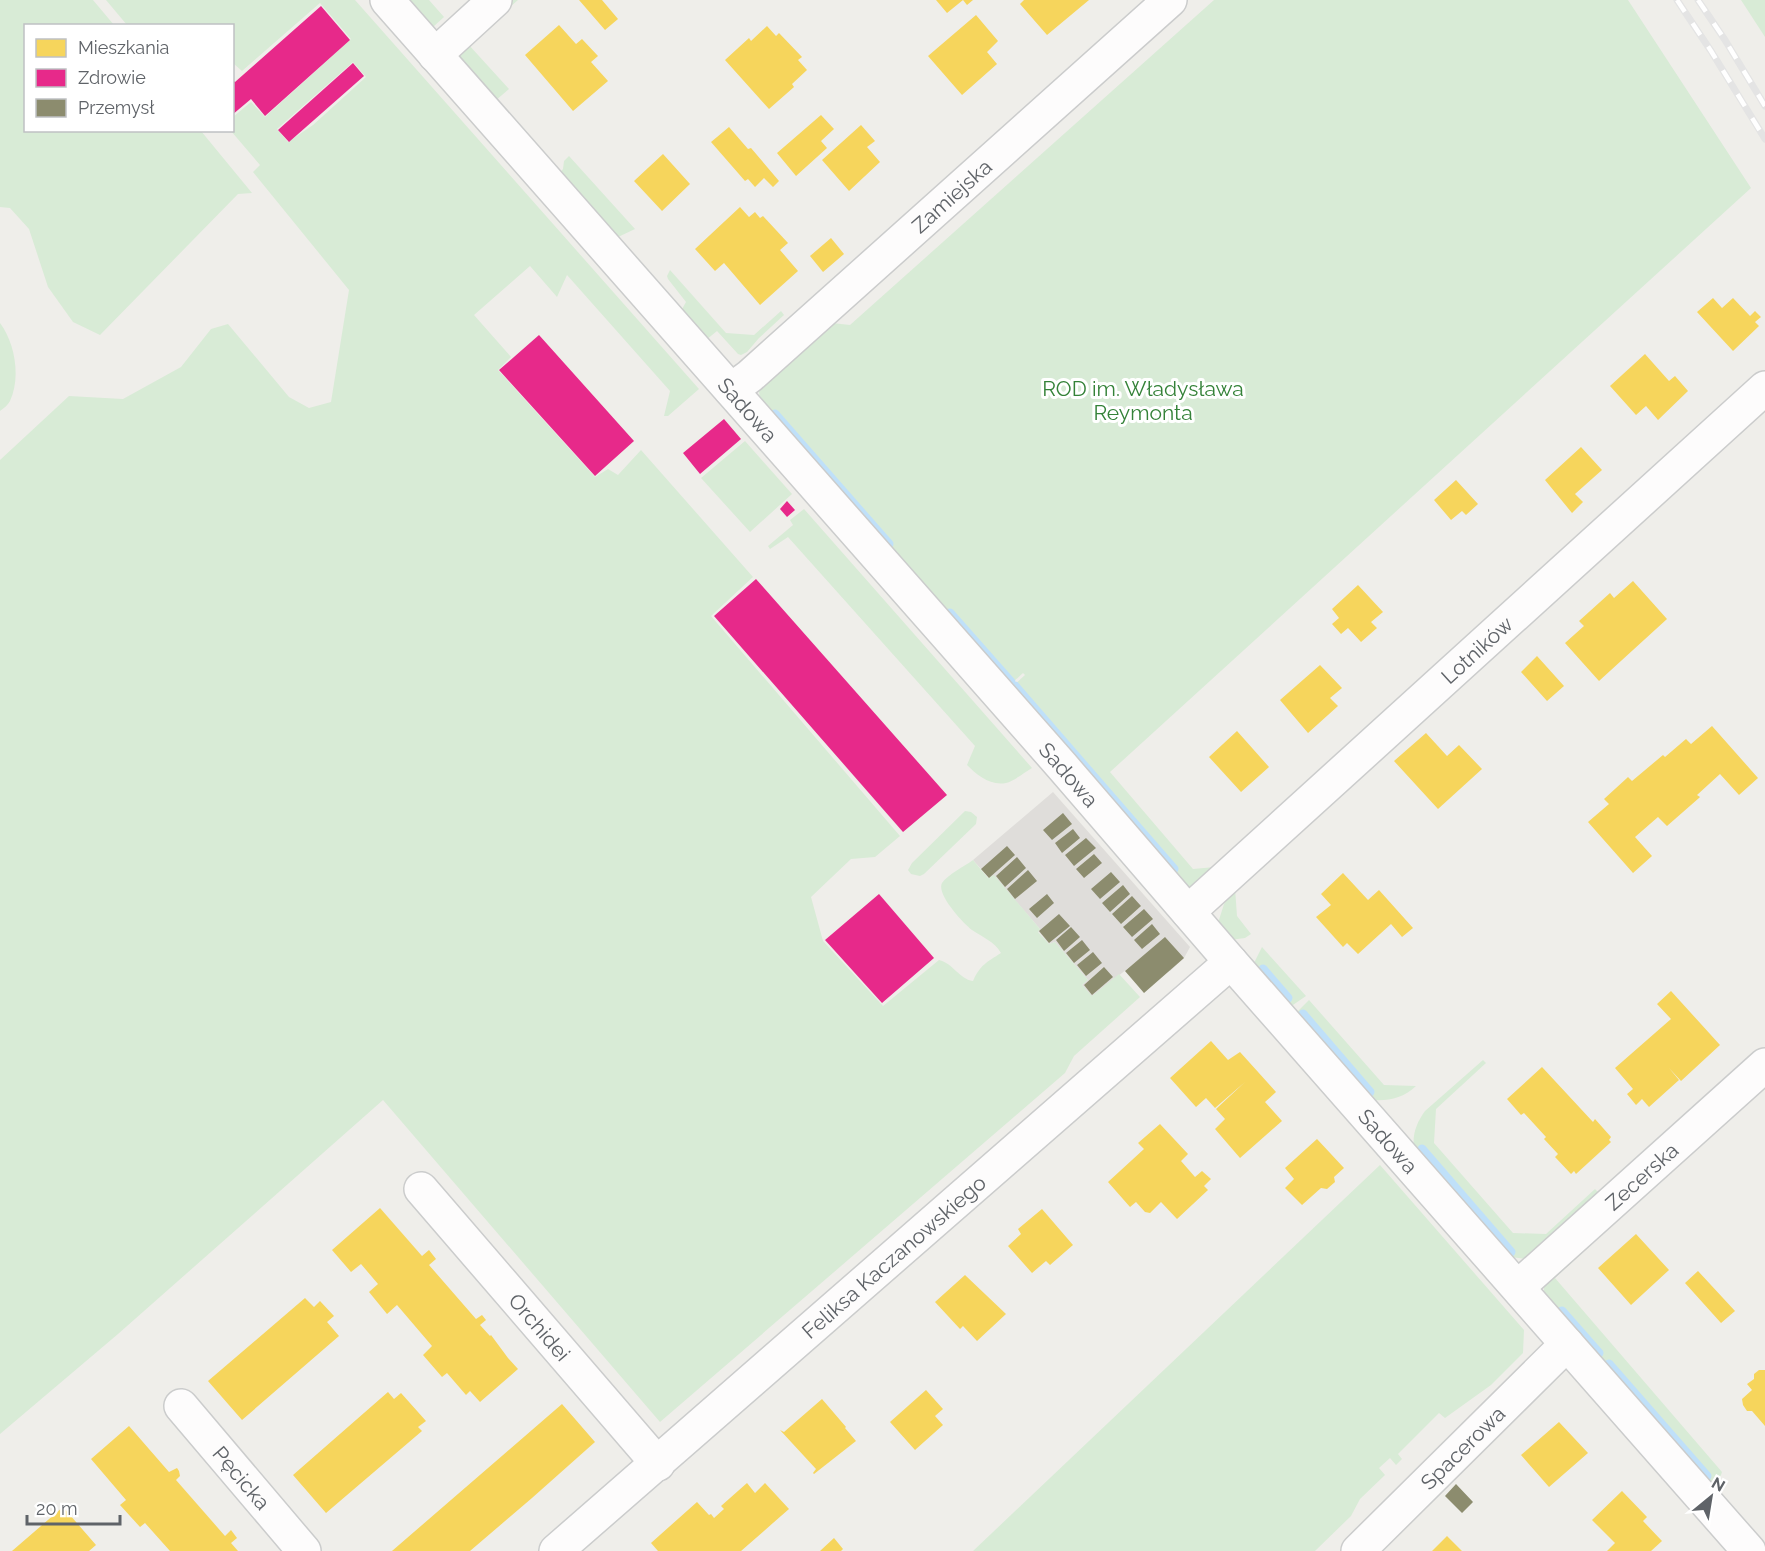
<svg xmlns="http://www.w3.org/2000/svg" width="1765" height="1551" viewBox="0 0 1765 1551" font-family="Raleway,sans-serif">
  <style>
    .industrial { fill: #dfddda }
    .green { fill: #d8ebd6; fill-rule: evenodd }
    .homes { fill: #f6d55c }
    .health { fill: #e7298a }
    .industry { fill: #8c8c6e }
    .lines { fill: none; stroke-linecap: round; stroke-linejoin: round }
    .stream { stroke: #bfe0f9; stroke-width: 9 }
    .street-casing { stroke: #cbcccc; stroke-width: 36 }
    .street { stroke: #fdfcfc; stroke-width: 33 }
    .rail-casing { stroke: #e4e4e4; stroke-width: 7 }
    .rail { stroke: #fff; stroke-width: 4.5; stroke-dasharray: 14; stroke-linecap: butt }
    .labels { text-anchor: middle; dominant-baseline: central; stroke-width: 6; stroke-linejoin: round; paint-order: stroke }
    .street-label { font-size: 21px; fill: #5f6368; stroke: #fff }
    .park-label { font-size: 21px; fill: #348238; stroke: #fff }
  </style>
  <rect width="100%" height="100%" fill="#efeeea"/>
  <!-- industrial -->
  <path class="industrial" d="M 1053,792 L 1190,947 L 1184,958 L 1170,971 L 1152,949 L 1092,997 L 1082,985 L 1088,980 L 1055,942 L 1049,944 L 1038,931 L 1040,929 L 994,876 L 989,878 L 973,860 Z"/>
  <!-- green -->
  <path class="green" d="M 0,0 L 93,0 L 114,25 L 26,26 L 26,130 L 201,131 L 252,193 L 238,194 L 100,335 L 73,322 L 48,287 L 29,229 L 10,208 L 0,207 Z
    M 106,0 L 355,0 L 699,389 L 668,416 L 664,416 L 670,391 L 567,275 L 557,297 L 530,266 L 474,315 L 511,357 L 498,370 L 595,477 L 608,469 L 618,475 L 641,450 L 753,577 L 711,616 L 900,836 L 875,857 L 851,859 L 811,897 L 823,941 L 883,1006 L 939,960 C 953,963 959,979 973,981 C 980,965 987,962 1001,953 C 994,941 982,937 972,930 C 963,923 936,894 942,883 C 947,875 965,866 973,860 L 988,878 L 994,875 L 1040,929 L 1038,932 L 1049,944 L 1055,942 L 1088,980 L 1082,985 L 1092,996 L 1119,974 L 1140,997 L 1074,1056 L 1065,1073 L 660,1422 L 383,1100 L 118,1334 L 0,1434 L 0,460 L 69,396 L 123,399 L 181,367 L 211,329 L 228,324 L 289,397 L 309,408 L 331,402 L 349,290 L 253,172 L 260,165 L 231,131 L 232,130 L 233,117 L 251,102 L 265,117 L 351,39 L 320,3 L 242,71 L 234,64 L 233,65 L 232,26 L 127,25 ZM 353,62 L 366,77 L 313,125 L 288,142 L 277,129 Z
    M 405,0 L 429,0 L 444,17 L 433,27 L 431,26 Z
    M 511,0 L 518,0 L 468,44 L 509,89 L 495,101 L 459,57 L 460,50 Z
    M 1214,0 L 1628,0 L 1751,188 L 1110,772 L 1193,869 L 1215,867 L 1291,795 L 1292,797 L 1204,881 L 1191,887 L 1182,884 L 1013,690 L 1013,686 L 1025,675 L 1023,673 L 1011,684 L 1007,683 L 760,403 L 759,391 L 763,382 L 826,326 L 832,323 L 850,325 Z
    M 1741,0 L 1765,0 L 1765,37 Z
    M 569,156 L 635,229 L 616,238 L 559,174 L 563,169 L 564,161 Z
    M 670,270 L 726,333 L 754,335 L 781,311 L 784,315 L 759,338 L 747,352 L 741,355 L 738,354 L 717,331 L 706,340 L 681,311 L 686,302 L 668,279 L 667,276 Z
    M 0,323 C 15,343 21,377 10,401 C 8,405 4,408 0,411 Z
    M 745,441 L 792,494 L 750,532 L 701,478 Z
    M 804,509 L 1032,768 C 1025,772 1014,781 1006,783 C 990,786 977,775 967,765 L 975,746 L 788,537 L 770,549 L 768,546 L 793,525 L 790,520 Z
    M 965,811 L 971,812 L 977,817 L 976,824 L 924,874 L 920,876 L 911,874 L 908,870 L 912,863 Z
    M 1235,888 L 1237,916 L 1251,934 L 1245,938 L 1230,940 L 1218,923 L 1224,904 Z
    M 1262,947 L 1306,996 L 1290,1007 L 1253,965 Z
    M 1309,1000 L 1384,1085 L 1416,1086 C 1403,1098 1390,1101 1372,1100 L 1296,1013 Z
    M 1483,1060 L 1486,1063 L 1436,1109 L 1434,1143 L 1513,1233 L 1546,1234 L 1595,1189 L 1601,1195 L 1526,1259 L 1511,1257 L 1414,1148 C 1412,1134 1417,1122 1425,1111 Z
    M 1380,1165 L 1524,1330 L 1523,1353 L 1491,1385 L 1445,1418 L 1439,1413 L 1398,1454 L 1402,1459 L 1396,1465 L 1390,1458 L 1379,1468 L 1385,1475 L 1360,1499 L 1351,1516 L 1315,1551 L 973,1551 Z
    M 1614,1214 L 1619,1219 L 1555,1278 L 1722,1472 C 1720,1478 1718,1482 1711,1483 L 1544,1297 L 1544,1282 Z"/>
  <!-- homes -->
  <path class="homes" d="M 579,0 L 602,0 L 618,19 L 605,30 Z
    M 936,0 L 973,0 L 967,5 L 963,0 L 947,13 Z
    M 1024,0 L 1089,0 L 1047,35 L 1020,4 Z
    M 976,15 L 998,41 L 987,52 L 997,64 L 962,95 L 928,56 Z
    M 559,25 L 576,44 L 582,39 L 598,56 L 591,62 L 608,81 L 573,111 L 525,55 Z
    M 767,26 L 776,36 L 779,33 L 802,57 L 798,60 L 807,70 L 792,84 L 794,87 L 769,109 L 725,60 L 749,38 L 751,41 Z
    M 821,115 L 834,129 L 821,141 L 827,148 L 796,176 L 777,153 Z
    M 861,125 L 875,141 L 867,147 L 880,162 L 849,191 L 822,160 Z
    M 729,127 L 748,149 L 751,148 L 779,181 L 773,187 L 764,178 L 755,187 L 748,179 L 745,181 L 711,142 Z
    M 663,154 L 690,184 L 662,211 L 634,181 Z
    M 740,207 L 749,217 L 755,212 L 760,218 L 763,216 L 788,243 L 780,250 L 798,271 L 760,305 L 724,263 L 715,271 L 695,249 Z
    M 831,238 L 844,254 L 823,272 L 810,256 Z
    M 1713,298 L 1722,308 L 1733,298 L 1750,316 L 1755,311 L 1761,317 L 1755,322 L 1759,326 L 1733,351 L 1697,312 Z
    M 1645,354 L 1669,381 L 1675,376 L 1688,391 L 1658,420 L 1646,406 L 1636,415 L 1610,386 Z
    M 1581,447 L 1602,470 L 1575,494 L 1583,502 L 1572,513 L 1545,480 Z
    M 1456,480 L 1478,504 L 1466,515 L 1462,511 L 1451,520 L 1434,500 Z
    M 1633,581 L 1667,619 L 1599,681 L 1565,643 L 1584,626 L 1579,621 L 1610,593 L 1614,598 Z
    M 1358,585 L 1383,612 L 1371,622 L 1377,628 L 1361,642 L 1348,628 L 1341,634 L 1332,624 L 1339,618 L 1332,609 Z
    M 1537,656 L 1564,686 L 1547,701 L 1521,672 Z
    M 1320,665 L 1342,688 L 1330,698 L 1338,706 L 1308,733 L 1280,700 Z
    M 1712,726 L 1758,778 L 1739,795 L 1720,774 L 1697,795 L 1700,797 L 1699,798 L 1667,826 L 1658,817 L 1635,837 L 1652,856 L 1633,873 L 1588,822 L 1609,804 L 1604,799 L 1627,778 L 1628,777 L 1632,781 L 1663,755 L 1665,757 L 1686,739 L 1691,744 Z
    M 1237,731 L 1269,767 L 1241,792 L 1209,757 Z
    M 1426,733 L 1447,756 L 1459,745 L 1482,769 L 1438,809 L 1394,761 Z
    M 1343,873 L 1368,900 L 1379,890 L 1413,928 L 1402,937 L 1391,924 L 1358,954 L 1347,943 L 1343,947 L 1316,917 L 1331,905 L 1321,894 Z
    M 1671,991 L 1720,1045 L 1681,1081 L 1669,1068 L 1679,1080 L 1649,1107 L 1642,1099 L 1636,1105 L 1627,1094 L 1633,1089 L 1615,1068 L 1671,1019 L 1657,1004 Z
    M 1211,1041 L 1228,1060 L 1240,1052 L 1276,1092 L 1265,1102 L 1282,1121 L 1240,1158 L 1215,1129 L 1225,1119 L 1216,1109 L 1245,1082 L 1215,1108 L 1206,1098 L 1196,1107 L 1170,1078 Z
    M 1542,1067 L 1593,1122 L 1595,1119 L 1611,1137 L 1609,1140 L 1611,1142 L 1576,1174 L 1574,1171 L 1571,1174 L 1555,1157 L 1558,1154 L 1544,1139 L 1546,1137 L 1524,1113 L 1521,1115 L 1507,1099 Z
    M 1160,1124 L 1188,1154 L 1181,1161 L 1195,1177 L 1202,1171 L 1211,1179 L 1204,1186 L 1208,1190 L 1177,1219 L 1161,1202 L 1150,1213 L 1145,1212 L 1136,1202 L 1130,1207 L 1108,1182 L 1144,1149 L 1138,1143 Z
    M 1317,1139 L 1344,1168 L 1334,1177 L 1335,1182 L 1327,1189 L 1321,1188 L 1302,1205 L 1285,1188 L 1294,1179 L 1285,1168 Z
    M 380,1208 L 422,1256 L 429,1250 L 436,1259 L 429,1265 L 476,1319 L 482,1315 L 486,1320 L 480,1325 L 490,1336 L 491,1335 L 508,1358 L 518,1369 L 480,1402 L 470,1391 L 466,1395 L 447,1373 L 442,1377 L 423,1355 L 432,1346 L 397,1305 L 387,1314 L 369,1292 L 378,1284 L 361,1264 L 351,1272 L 332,1250 Z
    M 1042,1209 L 1073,1245 L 1050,1265 L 1046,1261 L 1032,1273 L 1008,1246 L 1021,1234 L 1018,1229 Z
    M 1636,1234 L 1669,1270 L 1631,1305 L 1598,1268 Z
    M 1698,1271 L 1735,1311 L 1721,1323 L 1685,1283 Z
    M 965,1275 L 1006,1314 L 977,1341 L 963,1326 L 960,1329 L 935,1302 Z
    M 305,1298 L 314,1307 L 320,1301 L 334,1316 L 327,1322 L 339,1336 L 242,1420 L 208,1381 Z
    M 1759,1370 L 1765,1370 L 1765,1426 L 1752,1411 L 1747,1411 L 1743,1405 L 1742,1399 L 1752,1390 L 1747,1384 L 1754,1379 L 1754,1374 Z
    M 926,1390 L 943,1409 L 935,1416 L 943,1425 L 915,1450 L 890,1422 Z
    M 388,1392 L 394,1399 L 401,1393 L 426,1421 L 418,1427 L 422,1431 L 326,1513 L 293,1475 Z
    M 822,1399 L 846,1427 L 845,1428 L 856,1441 L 814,1474 L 813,1473 L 816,1469 L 780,1430 L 784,1432 Z
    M 562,1404 L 595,1442 L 532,1498 L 470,1551 L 392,1551 Z
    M 1559,1422 L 1588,1453 L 1549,1487 L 1521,1455 Z
    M 129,1426 L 169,1472 L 177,1468 L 179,1471 L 180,1476 L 176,1480 L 225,1536 L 231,1530 L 237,1538 L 231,1543 L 238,1551 L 170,1551 L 145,1523 L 140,1527 L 120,1505 L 126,1500 L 91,1459 Z
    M 747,1483 L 755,1493 L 765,1483 L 789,1509 L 741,1551 L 658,1551 L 651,1543 L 697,1502 L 709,1515 L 711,1514 L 714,1518 L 724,1509 L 721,1506 Z
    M 1622,1491 L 1647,1517 L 1643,1521 L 1662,1541 L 1651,1551 L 1607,1551 L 1615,1543 L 1592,1520 Z
    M 63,1507 L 96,1545 L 89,1551 L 12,1551 Z
    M 1447,1536 L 1462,1551 L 1432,1551 Z
    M 834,1538 L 843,1549 L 841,1551 L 820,1551 Z"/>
  <!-- health -->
  <path class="health" d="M 321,6 L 350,40 L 265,116 L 251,99 L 232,115 L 232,79 L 235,82 Z
    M 353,63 L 364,76 L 289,142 L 278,130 Z
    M 539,335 L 634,441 L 595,476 L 499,370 Z
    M 724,419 L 741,439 L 700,474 L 683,453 Z
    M 787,501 L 795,510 L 787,517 L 780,509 Z
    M 756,579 L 947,795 L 903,832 L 714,616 Z
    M 879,894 L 934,958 L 882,1003 L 825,940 Z"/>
  <!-- industry -->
  <path class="industry" d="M 1063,813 L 1072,824 L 1052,840 L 1043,830 Z
    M 1073,829 L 1080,838 L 1062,853 L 1055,843 Z
    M 1086,838 L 1096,848 L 1074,866 L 1065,855 Z
    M 1007,846 L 1015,855 L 989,878 L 981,869 Z
    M 1094,854 L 1102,863 L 1084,878 L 1076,869 Z
    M 1017,857 L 1026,868 L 1005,887 L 996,876 Z
    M 1028,870 L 1037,881 L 1015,899 L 1007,889 Z
    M 1111,872 L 1120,882 L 1100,899 L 1091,889 Z
    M 1123,885 L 1130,894 L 1110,912 L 1102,903 Z
    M 1047,894 L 1054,903 L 1037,918 L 1029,909 Z
    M 1132,896 L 1141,906 L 1121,924 L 1112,914 Z
    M 1144,909 L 1153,919 L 1132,937 L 1123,927 Z
    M 1059,914 L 1070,926 L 1049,943 L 1039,931 Z
    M 1152,924 L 1160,934 L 1142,949 L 1134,940 Z
    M 1071,927 L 1080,937 L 1064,951 L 1056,940 Z
    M 1165,937 L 1184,958 L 1144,993 L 1125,971 Z
    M 1082,940 L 1090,950 L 1074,963 L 1066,953 Z
    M 1093,952 L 1102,963 L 1086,976 L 1077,965 Z
    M 1104,967 L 1113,977 L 1092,995 L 1084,985 Z
    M 1456,1484 L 1473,1502 L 1462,1513 L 1445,1496 Z"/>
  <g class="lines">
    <!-- stream -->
    <path class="stream" d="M 775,414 L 889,544
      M 950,613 L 1011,682
      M 1015,686 L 1174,869
      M 1263,969 L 1288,998
      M 1303,1014 L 1370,1092
      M 1422,1149 L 1511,1252
      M 1562,1311 L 1599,1353
      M 1609,1364 L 1707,1476"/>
    <defs>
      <g id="street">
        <path id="s1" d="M 387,0 L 1062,766 L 1231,962 L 1749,1551"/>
        <path d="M 435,55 L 495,0"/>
        <path id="s2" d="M 731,390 L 750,376 L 1170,0"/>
        <path id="s3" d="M 1188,912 L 1765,388"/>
        <path id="s4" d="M 421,1189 L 658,1464"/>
        <path id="s5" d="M 1518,1287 L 1765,1065"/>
        <path id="s6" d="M 181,1406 L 304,1551"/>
        <path id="s7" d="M 556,1551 L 1231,962"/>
        <path id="s8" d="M 1358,1551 L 1567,1344"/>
      </g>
    </defs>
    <!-- street casing -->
    <use href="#street" class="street-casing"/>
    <!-- street -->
    <use href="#street" class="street"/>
    <defs>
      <path id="rail" d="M 1677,0 L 1711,51 L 1765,139
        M 1698,0 L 1725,40 L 1765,106"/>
    </defs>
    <!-- rail casing -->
    <use href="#rail" class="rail-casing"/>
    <!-- rail -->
    <use href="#rail" class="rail"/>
  </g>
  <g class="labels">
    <!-- street labels -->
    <g class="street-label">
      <text stroke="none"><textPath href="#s2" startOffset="294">Zamiejska</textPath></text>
      <text stroke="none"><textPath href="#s1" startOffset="546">Sadowa</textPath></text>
      <text stroke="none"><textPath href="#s3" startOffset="390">Lotników</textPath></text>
      <text stroke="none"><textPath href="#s1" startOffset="1032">Sadowa</textPath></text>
      <text stroke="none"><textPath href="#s1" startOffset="1518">Sadowa</textPath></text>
      <text stroke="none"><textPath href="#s5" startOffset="166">Zecerska</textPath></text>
      <text stroke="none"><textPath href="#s7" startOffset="448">Feliksa Kaczanowskiego</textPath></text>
      <text stroke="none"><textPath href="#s4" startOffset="182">Orchidei</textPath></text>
      <text stroke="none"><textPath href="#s8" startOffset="147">Spacerowa</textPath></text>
      <text stroke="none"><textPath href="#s6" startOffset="94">Pęcicka</textPath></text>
    </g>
    <!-- park labels -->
    <g class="park-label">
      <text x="1143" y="388">ROD im. Władysława<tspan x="1143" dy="24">Reymonta</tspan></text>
    </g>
  </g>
  <!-- legend -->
  <rect x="24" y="24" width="210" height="108" fill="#ffffff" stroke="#bfc1c3" stroke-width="1.5"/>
  <rect x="36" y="39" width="30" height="18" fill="#f6d55c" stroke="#bfc1c3" stroke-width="1.5"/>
  <text x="78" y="54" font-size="18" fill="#5f6368">Mieszkania</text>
  <rect x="36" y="69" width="30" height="18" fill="#e7298a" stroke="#bfc1c3" stroke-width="1.5"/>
  <text x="78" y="84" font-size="18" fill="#5f6368">Zdrowie</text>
  <rect x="36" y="99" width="30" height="18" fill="#8c8c6e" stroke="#bfc1c3" stroke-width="1.5"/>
  <text x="78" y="114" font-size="18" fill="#5f6368">Przemysł</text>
  <!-- north arrow -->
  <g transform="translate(1711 1497) rotate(30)" stroke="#ffffff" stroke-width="4.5" paint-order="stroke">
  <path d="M0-4.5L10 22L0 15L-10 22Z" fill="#5f6368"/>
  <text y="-9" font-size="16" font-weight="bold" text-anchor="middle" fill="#5f6368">N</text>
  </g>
  <!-- scale -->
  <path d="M27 1515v9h93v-9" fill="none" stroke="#5f6368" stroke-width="3"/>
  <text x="36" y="1515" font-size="18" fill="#5f6368" stroke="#ffffff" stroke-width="4.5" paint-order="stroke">20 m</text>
</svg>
